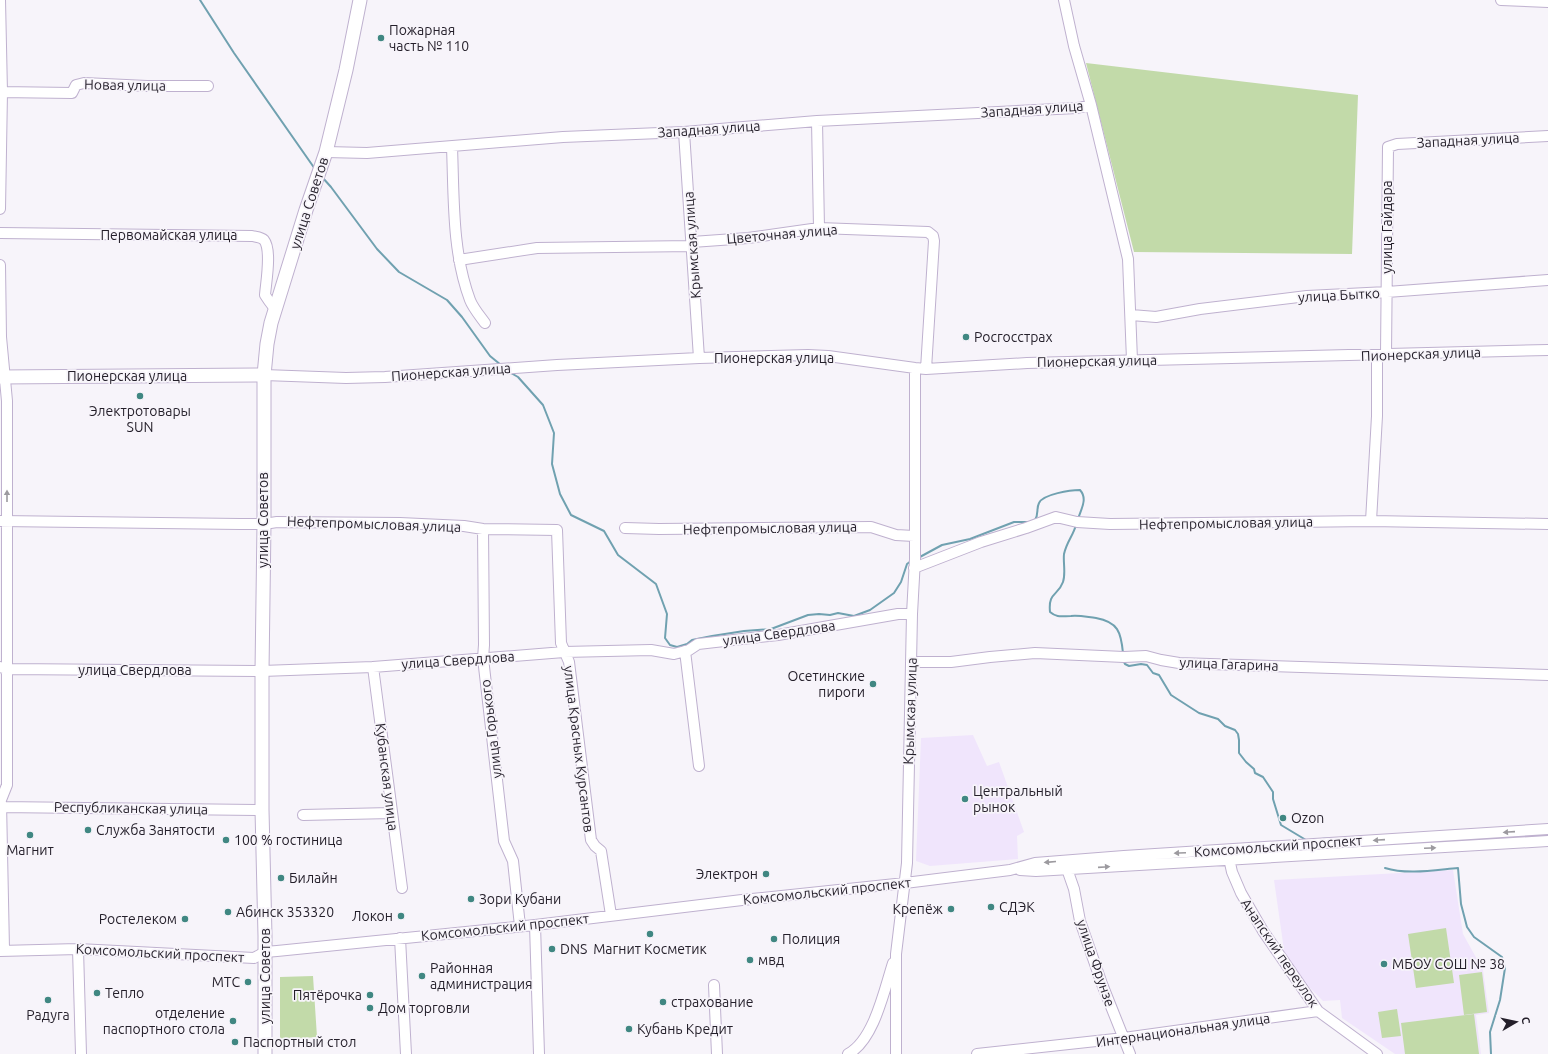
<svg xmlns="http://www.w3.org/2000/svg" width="1548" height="1054" viewBox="0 0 1548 1054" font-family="Ubuntu,sans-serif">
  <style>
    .built { fill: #f0e5fc }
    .green { fill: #c2daa9 }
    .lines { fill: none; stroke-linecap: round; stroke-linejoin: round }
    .stream { stroke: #70a1b0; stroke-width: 2 }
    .minor-casing { stroke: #bfb1cf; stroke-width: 12 }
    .major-casing { stroke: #bfb1cf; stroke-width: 15 }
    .minor { stroke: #fff; stroke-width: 10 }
    .major { stroke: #fff; stroke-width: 13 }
    .oneway { fill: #9c9a9f }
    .poi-dot { fill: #408782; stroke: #f7f4fa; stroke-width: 1.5 }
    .labels { text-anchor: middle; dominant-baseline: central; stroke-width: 3.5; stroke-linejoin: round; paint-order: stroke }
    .poi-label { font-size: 14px; fill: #241f2a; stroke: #f7f4fa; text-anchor: start }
    .street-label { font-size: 14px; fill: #241f2a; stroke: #f7f4fa }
  </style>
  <rect width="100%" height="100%" fill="#f7f4fa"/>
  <!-- built -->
  <path class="built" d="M 973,735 L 987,766 L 999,762 L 1024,832 L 1017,836 L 1018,859 L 930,866 L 916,861 L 921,738 Z
    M 1453,870 L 1463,934 L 1483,970 L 1489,1013 L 1476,1015 L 1481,1054 L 1395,1054 L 1342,1018 L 1340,1000 L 1323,1001 L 1296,974 L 1285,957 L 1274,880 Z"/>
  <!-- green -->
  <path class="green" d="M 1086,63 L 1358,95 L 1352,254 L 1134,252 Z
    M 1446,928 L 1454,983 L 1416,988 L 1408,934 Z
    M 1482,972 L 1487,1012 L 1464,1015 L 1459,975 Z
    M 313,976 L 317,1037 L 280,1040 L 280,977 Z
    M 1397,1009 L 1401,1036 L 1382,1038 L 1378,1012 Z
    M 1474,1014 L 1479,1054 L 1405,1054 L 1401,1023 Z"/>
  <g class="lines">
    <!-- stream -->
    <path class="stream" d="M 200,0 L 234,53 L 315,169
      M 322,177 L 331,187 L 377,249 L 399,272 L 447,300 L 462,317 L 490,356 L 501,365
      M 511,373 L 518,377 L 543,405 L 554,433 L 552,464 L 560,494 L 571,515 L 604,531 L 618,555 L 656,584 L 667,614 L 665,638 L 670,645 L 677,647 L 687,644 L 692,640 L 712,636 L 744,631 L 771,629 L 808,615 L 819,614 L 830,615 L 838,613 L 854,616 L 870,610 L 894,593 L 901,582 L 907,564 L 911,561
      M 1035,520 C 1039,514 1036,509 1039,503 C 1043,494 1071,490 1080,490 C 1088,499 1081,509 1078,519
      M 1076,525 C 1073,536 1067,541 1064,554 C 1063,563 1066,573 1063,582 C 1058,596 1048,592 1050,612 C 1057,618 1062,616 1071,616 C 1079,615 1087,617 1096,618 C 1118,622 1121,632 1123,653
      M 918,558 L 942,545 L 970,539 L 1014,522 L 1029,522
      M 1123,660 L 1125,664 L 1129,666 L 1141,664 L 1147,665 L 1153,673 L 1159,675 L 1171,695 L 1199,713 L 1218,719 L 1225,726 L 1235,730 L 1238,734 L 1239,740 L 1239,753 L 1246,762 L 1254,769 L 1255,773 L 1263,777 L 1273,792 L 1273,799 L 1281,825 L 1306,840
      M 1321,839 L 1338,838
      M 1385,868 C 1407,875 1435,870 1458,868 L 1461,904 L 1467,927 L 1474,937 L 1502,957 L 1505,968 L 1500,1000 L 1490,1032 L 1491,1054"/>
    <defs>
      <path id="minor" d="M 1064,0 L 1074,46 L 1091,105 L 1128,259 L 1132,360
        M 1501,0 L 1548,2
        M 0,92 L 72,93 L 76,85 L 84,83 L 147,86 L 208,86
        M 817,121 L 819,228
        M 684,132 L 699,358
        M 452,147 C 454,198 452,252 470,300 C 473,308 480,316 485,323
        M 326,152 L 367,153 L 563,137 L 684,132 L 817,121 L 1077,108 L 1091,105
        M 0,209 L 2,92 L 0,0
        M 0,233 L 252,236 C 256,237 261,237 264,240 C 272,250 266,282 265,295 L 269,301 L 275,309
        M 692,242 L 748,238 L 819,228 L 928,232 L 933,236 L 934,241 L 926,369
        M 459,260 L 537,248 L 692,246
        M 0,265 L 1,337 L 7,401 L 7,785 L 1,800
        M 1131,315 L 1156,317 L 1200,309 L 1307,296 L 1387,292 L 1548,280
        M 1386,354 L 1388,147 L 1397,144 L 1548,136
        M 264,375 L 346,378 L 385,377 L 557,365 L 699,358 L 808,355 L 828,356 L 915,368 L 926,369 L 1027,363 L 1548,350
        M 0,521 L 240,524 L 264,524 L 277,522 L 400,523 L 464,526 L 483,529 L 557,530 L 561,643 L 569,662 L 591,840 L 595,846 L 601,851 L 611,915
        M 1371,521 L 1377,416 L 1377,355
        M 625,528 L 659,529 L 871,527 L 896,535 L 914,536
        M 483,529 L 484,645 L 483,658 L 504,841 L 513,861 L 520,926
        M 914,568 L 981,542 L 1026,528 L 1056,517 L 1077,522 L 1110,524 L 1371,521 L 1548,524
        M 685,651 L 699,766
        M 911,662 L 951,662 L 990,657 L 1035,653 L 1124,657 L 1146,656 L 1161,660 L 1179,663 L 1548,675
        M 0,667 L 7,669 L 262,671 L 373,667 L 564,652 L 651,650 L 674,654 L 689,650 L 698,644 L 778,635 L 898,614 L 912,614
        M 373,667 L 402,888
        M 1,802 L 4,949
        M 0,807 L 262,810
        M 303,815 L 391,813
        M 1228,854 L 1232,872 L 1241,893 L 1263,931 L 1318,1011 L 1377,1054
        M 1067,869 L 1074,889 L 1080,921 L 1102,984 L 1130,1054
        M 1020,870 L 1036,871 L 1548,841
        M 535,925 L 539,1054
        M 400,938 L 406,1054
        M 78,949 L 81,1054
        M 0,951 L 78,949 L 254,958 L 265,952 L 277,951 L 535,925 L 742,900 L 905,883 L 1010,870 L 1035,863 L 1124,856 L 1548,829
        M 714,985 L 717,1054
        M 848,1054 C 874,1040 884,991 893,963
        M 896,1054 L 896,954 L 907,863 L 912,614 L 915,559 L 915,368
        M 977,1054 L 1124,1038 L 1318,1011"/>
      <path id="major" d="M 0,377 L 264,375
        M 265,1054 L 265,936 L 262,810 L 262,671 L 264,524 L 264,375 L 267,344 L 271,323 L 306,210 L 326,152 L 346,70 L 360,0"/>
    </defs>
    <!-- minor casing -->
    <use href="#minor" class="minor-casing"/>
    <!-- major casing -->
    <use href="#major" class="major-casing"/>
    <!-- minor -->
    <use href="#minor" class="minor"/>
    <!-- major -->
    <use href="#major" class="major"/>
  </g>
  <!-- one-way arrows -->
  <defs><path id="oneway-solid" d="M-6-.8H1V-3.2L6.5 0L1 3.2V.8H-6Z"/></defs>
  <g class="oneway">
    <use href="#oneway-solid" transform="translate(7 496) rotate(-90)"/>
    <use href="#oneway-solid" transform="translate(1509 832) rotate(176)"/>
    <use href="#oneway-solid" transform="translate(1379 840) rotate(176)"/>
    <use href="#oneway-solid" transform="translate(1430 848) rotate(-3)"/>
    <use href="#oneway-solid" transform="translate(1180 853) rotate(177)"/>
    <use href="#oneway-solid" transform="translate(1050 862) rotate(175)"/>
    <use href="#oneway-solid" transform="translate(1104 867) rotate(-4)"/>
  </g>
  <!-- markers -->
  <g class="poi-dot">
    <circle cx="381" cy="38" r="4"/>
    <circle cx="966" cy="337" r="4"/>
    <circle cx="140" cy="396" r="4"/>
    <circle cx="873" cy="684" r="4"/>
    <circle cx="965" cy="799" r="4"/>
    <circle cx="1283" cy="818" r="4"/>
    <circle cx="88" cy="830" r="4"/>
    <circle cx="30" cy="835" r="4"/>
    <circle cx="226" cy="840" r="4"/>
    <circle cx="766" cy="874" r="4"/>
    <circle cx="281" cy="878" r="4"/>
    <circle cx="471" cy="899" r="4"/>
    <circle cx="991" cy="907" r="4"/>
    <circle cx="951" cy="909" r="4"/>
    <circle cx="228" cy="912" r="4"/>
    <circle cx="401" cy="916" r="4"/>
    <circle cx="185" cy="919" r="4"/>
    <circle cx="650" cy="934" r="4"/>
    <circle cx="774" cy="939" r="4"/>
    <circle cx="552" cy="949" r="4"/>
    <circle cx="750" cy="960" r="4"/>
    <circle cx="1384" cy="964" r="4"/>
    <circle cx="422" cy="976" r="4"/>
    <circle cx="248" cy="982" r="4"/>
    <circle cx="97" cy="993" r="4"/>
    <circle cx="370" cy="995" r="4"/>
    <circle cx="48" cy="1000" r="4"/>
    <circle cx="663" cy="1002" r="4"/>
    <circle cx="370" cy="1008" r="4"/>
    <circle cx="233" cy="1021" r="4"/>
    <circle cx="629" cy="1029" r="4"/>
    <circle cx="235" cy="1042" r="4"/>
  </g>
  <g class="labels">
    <!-- poi labels -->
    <g class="poi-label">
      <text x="389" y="30">Пожарная<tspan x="389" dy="16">часть № 110</tspan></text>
      <text x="974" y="337">Росгосстрах</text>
      <text x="140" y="411" text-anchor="middle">Электротовары<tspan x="140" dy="16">SUN</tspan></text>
      <text x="865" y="676" text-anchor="end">Осетинские<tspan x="865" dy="16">пироги</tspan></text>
      <text x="973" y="791">Центральный<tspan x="973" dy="16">рынок</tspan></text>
      <text x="1291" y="818">Ozon</text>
      <text x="96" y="830">Служба Занятости</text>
      <text x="234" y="840">100 % гостиница</text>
      <text x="30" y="850" text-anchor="middle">Магнит</text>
      <text x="758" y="874" text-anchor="end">Электрон</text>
      <text x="289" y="878">Билайн</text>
      <text x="479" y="899">Зори Кубани</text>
      <text x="999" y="907">СДЭК</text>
      <text x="943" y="909" text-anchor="end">Крепёж</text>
      <text x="236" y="912">Абинск 353320</text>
      <text x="393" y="916" text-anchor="end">Локон</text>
      <text x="177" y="919" text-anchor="end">Ростелеком</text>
      <text x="782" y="939">Полиция</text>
      <text x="560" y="949">DNS</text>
      <text x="650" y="949" text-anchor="middle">Магнит Косметик</text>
      <text x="758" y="960">мвд</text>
      <text x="1392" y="964">МБОУ СОШ № 38</text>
      <text x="430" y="968">Районная<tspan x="430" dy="16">администрация</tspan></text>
      <text x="240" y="982" text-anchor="end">МТС</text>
      <text x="105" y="993">Тепло</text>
      <text x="362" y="995" text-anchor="end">Пятёрочка</text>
      <text x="671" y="1002">страхование</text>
      <text x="378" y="1008">Дом торговли</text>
      <text x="225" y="1013" text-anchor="end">отделение<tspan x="225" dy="16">паспортного стола</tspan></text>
      <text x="48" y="1015" text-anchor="middle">Радуга</text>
      <text x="637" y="1029">Кубань Кредит</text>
      <text x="243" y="1042">Паспортный стол</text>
    </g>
    <!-- street labels -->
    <g class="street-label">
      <text transform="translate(125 85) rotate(1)">Новая улица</text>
      <text transform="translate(1032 109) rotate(-4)">Западная улица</text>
      <text transform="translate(709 129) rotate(-4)">Западная улица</text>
      <text transform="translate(1468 140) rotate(-3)">Западная улица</text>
      <text transform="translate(309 203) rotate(-72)">улица Советов</text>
      <text transform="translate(1387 227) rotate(-90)">улица Гайдара</text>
      <text transform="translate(782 234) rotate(-5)">Цветочная улица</text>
      <text x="169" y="235">Первомайская улица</text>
      <text transform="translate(692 245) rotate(-94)">Крымская улица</text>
      <text transform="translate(1339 295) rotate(-3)">улица Бытко</text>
      <text transform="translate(1421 354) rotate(-2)">Пионерская улица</text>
      <text x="774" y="358">Пионерская улица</text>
      <text transform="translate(1097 361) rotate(-1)">Пионерская улица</text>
      <text transform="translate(451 372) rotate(-4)">Пионерская улица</text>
      <text x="127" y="376">Пионерская улица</text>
      <text transform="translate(263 520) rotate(-90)">улица Советов</text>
      <text transform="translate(1226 523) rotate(-1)">Нефтепромысловая улица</text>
      <text transform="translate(374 524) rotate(2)">Нефтепромысловая улица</text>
      <text transform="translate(770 528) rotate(-1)">Нефтепромысловая улица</text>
      <text transform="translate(779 633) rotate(-8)">улица Свердлова</text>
      <text transform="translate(458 660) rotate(-4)">улица Свердлова</text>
      <text transform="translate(1229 664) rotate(2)">улица Гагарина</text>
      <text x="135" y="670">улица Свердлова</text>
      <text transform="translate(910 711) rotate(-88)">Крымская улица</text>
      <text transform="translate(491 729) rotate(-97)">улица Горького</text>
      <text transform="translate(579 749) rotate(83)">улица Красных Курсантов</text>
      <text transform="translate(387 777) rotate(83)">Кубанская улица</text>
      <text transform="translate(131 808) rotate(1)">Республиканская улица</text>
      <text transform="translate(1278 846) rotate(-4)">Комсомольский проспект</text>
      <text transform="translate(827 891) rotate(-6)">Комсомольский проспект</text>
      <text transform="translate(505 927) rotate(-6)">Комсомольский проспект</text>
      <text transform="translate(160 953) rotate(3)">Комсомольский проспект</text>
      <text transform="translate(1280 953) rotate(56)">Анапский переулок</text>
      <text transform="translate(1096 963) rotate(71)">улица Фрунзе</text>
      <text transform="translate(265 976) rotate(-90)">улица Советов</text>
      <text transform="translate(1183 1030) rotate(-8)">Интернациональная улица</text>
    </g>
  </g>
  <!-- north arrow -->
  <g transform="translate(1516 1022) rotate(81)" stroke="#f7f4fa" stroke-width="3" paint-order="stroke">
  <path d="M0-3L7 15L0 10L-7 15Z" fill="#241f2a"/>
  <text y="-6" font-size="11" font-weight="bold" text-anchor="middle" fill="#241f2a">С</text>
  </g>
</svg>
